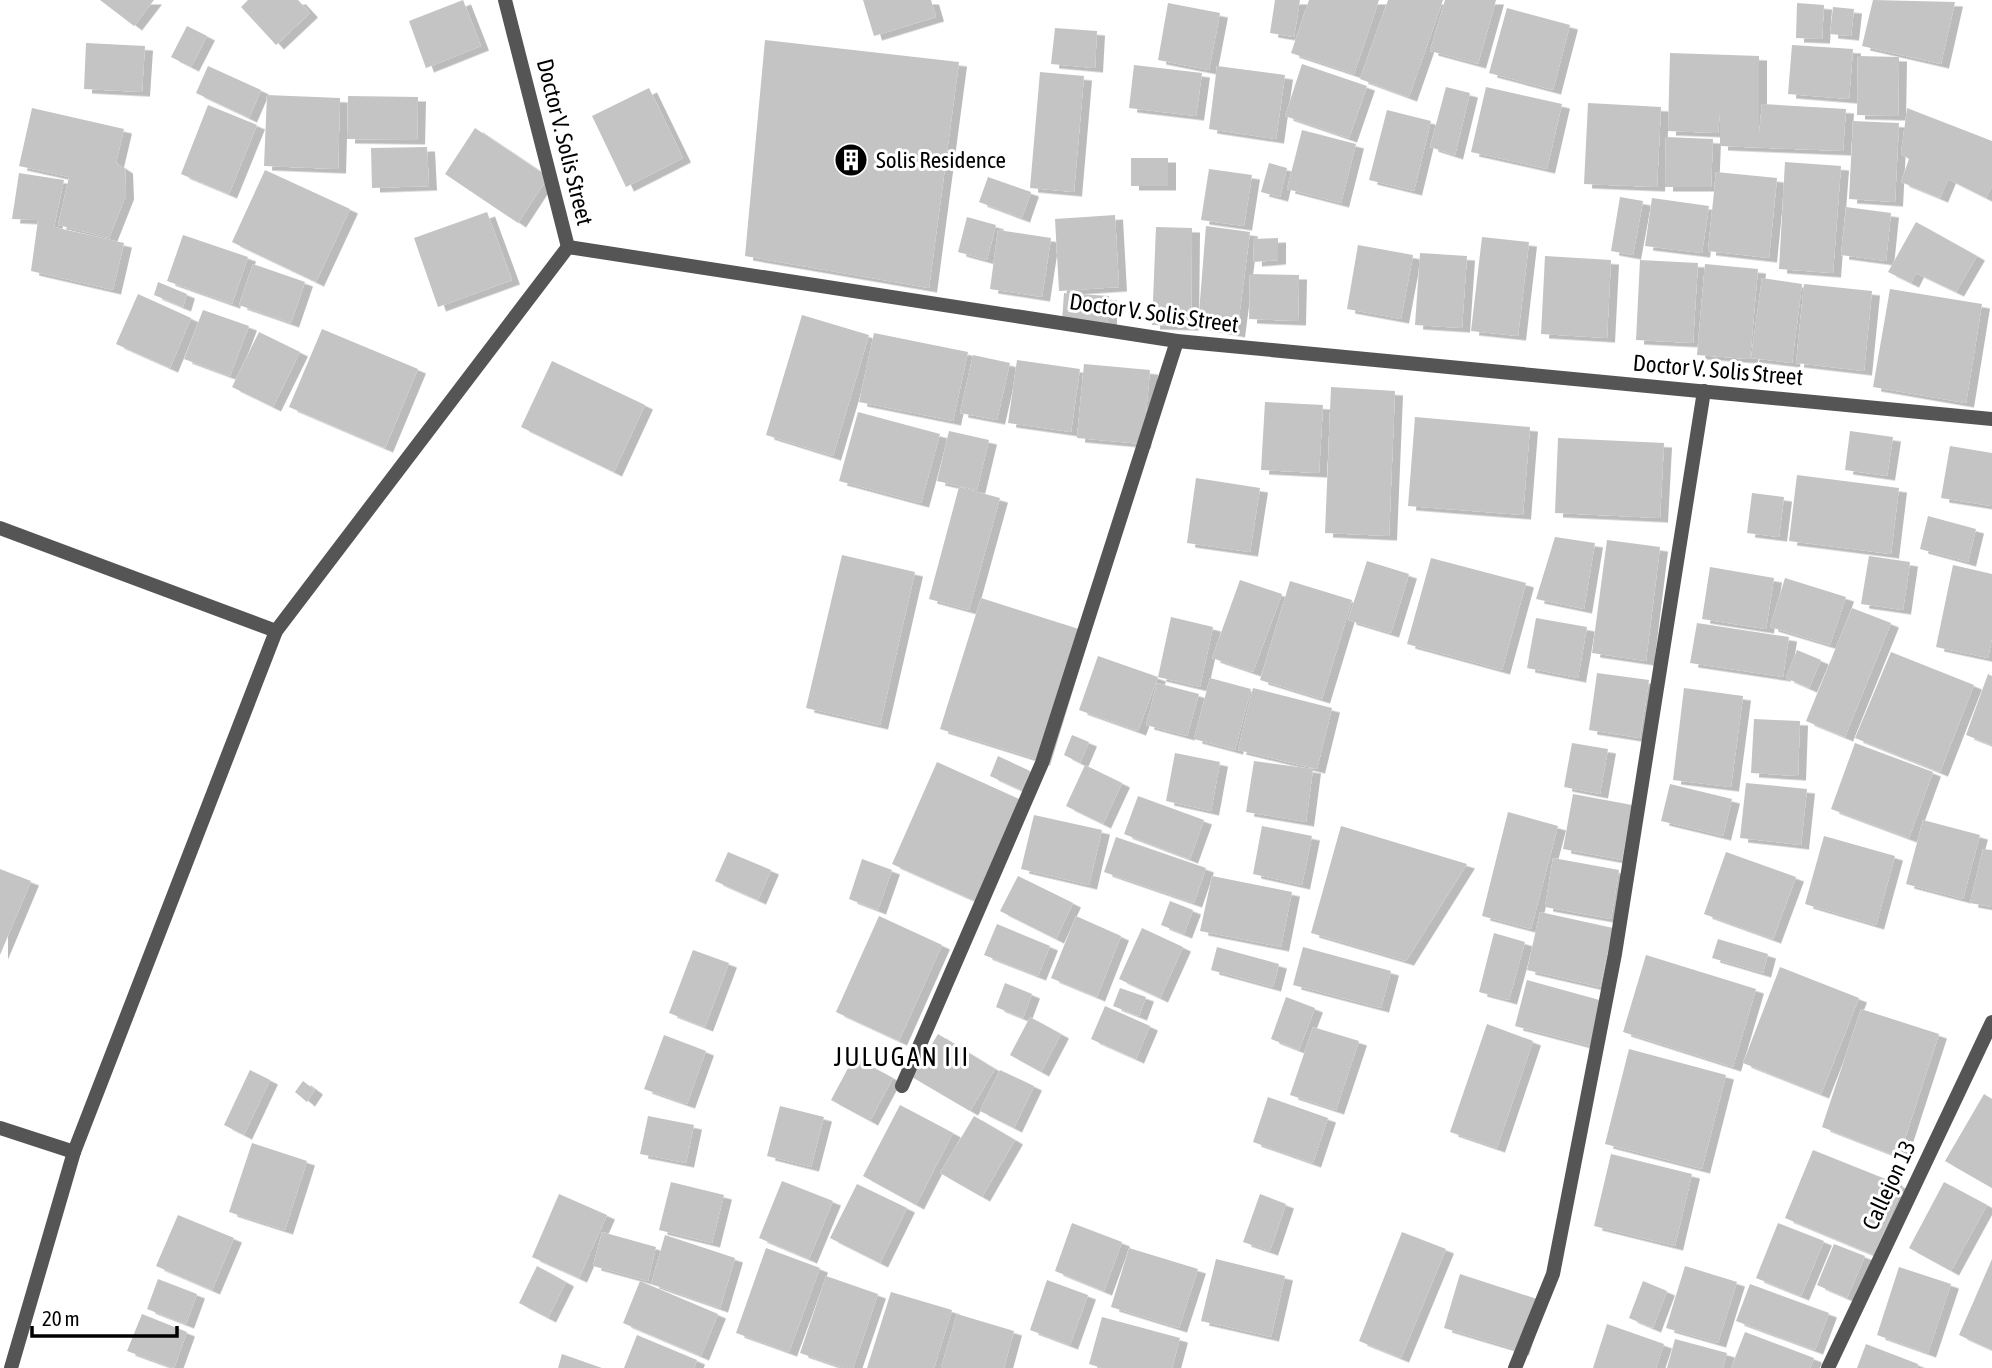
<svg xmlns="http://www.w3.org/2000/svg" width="1992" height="1368" viewBox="0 0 1992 1368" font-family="'Asap Condensed',sans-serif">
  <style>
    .building { fill: #c4c4c4; filter: url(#shadow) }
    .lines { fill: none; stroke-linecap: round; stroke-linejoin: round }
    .service { stroke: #555; stroke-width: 14 }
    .minor { stroke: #555; stroke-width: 14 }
    .tertiary { stroke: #555; stroke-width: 14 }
    .labels { text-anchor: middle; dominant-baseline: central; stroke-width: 6; stroke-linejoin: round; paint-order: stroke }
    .street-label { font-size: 23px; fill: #000; stroke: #fff }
    .poi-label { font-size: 23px; fill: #000; stroke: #fff; text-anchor: start }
    .quarter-label { font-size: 26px; letter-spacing: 2px; fill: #000; stroke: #fff }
  </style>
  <defs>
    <filter id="shadow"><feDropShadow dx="8" dy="4.5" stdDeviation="0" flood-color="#0004"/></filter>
  </defs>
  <rect width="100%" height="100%" fill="#fff"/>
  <!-- building -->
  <path class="building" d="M 100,0 L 154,0 L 134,26 Z
    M 248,0 L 298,0 L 310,13 L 276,45 L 241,7 Z
    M 463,0 L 481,46 L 426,68 L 409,21 Z
    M 863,0 L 931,0 L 936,17 L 874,36 Z
    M 1275,0 L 1300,0 L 1294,37 L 1270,33 Z
    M 1309,0 L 1379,0 L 1354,74 L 1291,53 Z
    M 1388,0 L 1443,0 L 1409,97 L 1360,79 Z
    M 1445,0 L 1496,0 L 1478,64 L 1430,51 Z
    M 1873,0 L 1955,2 L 1941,64 L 1862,46 Z
    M 1168,3 L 1220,13 L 1209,70 L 1158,60 Z
    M 1797,3 L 1824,5 L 1822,39 L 1796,38 Z
    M 1833,7 L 1854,9 L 1851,36 L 1830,34 Z
    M 1507,8 L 1570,25 L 1553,90 L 1489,73 Z
    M 187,26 L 207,36 L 191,67 L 171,57 Z
    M 1055,28 L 1097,31 L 1095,68 L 1051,64 Z
    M 765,40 L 959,62 L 929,288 L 745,256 Z
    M 86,43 L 145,46 L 142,92 L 84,89 Z
    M 1792,45 L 1853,49 L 1849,99 L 1788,94 Z
    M 1670,53 L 1759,56 L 1759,135 L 1762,104 L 1846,109 L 1843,151 L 1720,146 L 1720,112 L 1718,133 L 1668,131 Z
    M 1858,56 L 1899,57 L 1898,116 L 1857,115 Z
    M 1302,64 L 1367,86 L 1349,138 L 1285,116 Z
    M 1134,65 L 1202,73 L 1196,116 L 1129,108 Z
    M 208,66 L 261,90 L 249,118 L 196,93 Z
    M 1217,66 L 1285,75 L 1276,139 L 1209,129 Z
    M 1040,72 L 1084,76 L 1074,192 L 1030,188 Z
    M 1446,87 L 1470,93 L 1455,155 L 1430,147 Z
    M 1486,87 L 1562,104 L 1547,169 L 1471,152 Z
    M 649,88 L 683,158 L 626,187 L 592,116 Z
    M 267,95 L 340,98 L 338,169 L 264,166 Z
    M 348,96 L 418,97 L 417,140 L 347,139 Z
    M 1588,103 L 1661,107 L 1657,187 L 1584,184 Z
    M 208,105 L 257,125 L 229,194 L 181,174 Z
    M 32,108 L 124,129 L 116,163 L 125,169 L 126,195 L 109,238 L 58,225 L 69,177 L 19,166 Z
    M 1907,108 L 1992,141 L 1992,186 L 1986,198 L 1948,179 L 1940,198 L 1901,182 L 1909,159 L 1901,154 Z
    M 1387,110 L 1431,121 L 1414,191 L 1369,180 Z
    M 1853,121 L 1899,123 L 1895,202 L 1849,199 Z
    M 475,128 L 548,177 L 518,223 L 445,174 Z
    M 1302,130 L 1356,144 L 1341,203 L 1287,189 Z
    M 1666,137 L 1713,139 L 1711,187 L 1665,187 Z
    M 427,147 L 429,186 L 372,188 L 371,148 Z
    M 1131,158 L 1168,158 L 1168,186 L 1131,186 Z
    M 1785,162 L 1841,166 L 1833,273 L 1779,269 Z
    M 1269,163 L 1287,168 L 1280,197 L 1261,192 Z
    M 1209,169 L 1252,175 L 1244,226 L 1201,220 Z
    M 265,170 L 350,209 L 316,282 L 232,242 Z
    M 1716,172 L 1777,178 L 1769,258 L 1708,251 Z
    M 19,173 L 64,180 L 54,227 L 124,243 L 113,290 L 31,271 L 38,220 L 12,219 Z
    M 988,177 L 1031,192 L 1022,218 L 979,202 Z
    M 1620,197 L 1643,201 L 1633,255 L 1611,251 Z
    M 1652,198 L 1709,206 L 1702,253 L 1645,246 Z
    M 1846,207 L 1891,213 L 1886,261 L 1841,255 Z
    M 487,212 L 512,280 L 438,307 L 414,238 Z
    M 1115,215 L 1119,287 L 1059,291 L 1055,219 Z
    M 967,217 L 996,225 L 987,260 L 958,252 Z
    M 1916,222 L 1977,256 L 1956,292 L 1916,273 L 1911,283 L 1888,272 Z
    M 1206,226 L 1250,232 L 1237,333 L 1198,325 Z
    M 1156,227 L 1192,228 L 1191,326 L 1152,325 Z
    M 998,230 L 1051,238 L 1042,297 L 990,289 Z
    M 183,235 L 248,257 L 232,304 L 167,281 Z
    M 1482,237 L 1529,242 L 1518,336 L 1471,331 Z
    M 1278,238 L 1278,260 L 1254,262 L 1253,239 Z
    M 1358,245 L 1413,255 L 1401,319 L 1347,309 Z
    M 1420,253 L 1467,256 L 1462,328 L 1415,325 Z
    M 1545,256 L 1611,260 L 1607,338 L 1541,334 Z
    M 1640,260 L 1698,263 L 1693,343 L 1636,340 Z
    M 253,264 L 305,282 L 291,323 L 239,305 Z
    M 1705,264 L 1758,269 L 1750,359 L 1697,355 Z
    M 1250,274 L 1299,275 L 1298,321 L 1249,319 Z
    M 1762,278 L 1802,284 L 1792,363 L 1751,358 Z
    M 158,282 L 187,294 L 183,307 L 154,295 Z
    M 1804,284 L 1872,291 L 1864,371 L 1796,363 Z
    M 1890,289 L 1982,304 L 1966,403 L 1873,387 Z
    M 1064,293 L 1109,296 L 1109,323 L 1062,321 Z
    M 138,294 L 191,318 L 170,368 L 116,344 Z
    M 203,310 L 249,326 L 230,376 L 184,359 Z
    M 802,315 L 869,335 L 833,456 L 766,435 Z
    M 322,329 L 418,369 L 385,448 L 289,407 Z
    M 259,332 L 300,352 L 273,407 L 232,387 Z
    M 874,333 L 968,352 L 953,421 L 859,402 Z
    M 973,355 L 1010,363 L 997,420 L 960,413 Z
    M 1017,360 L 1080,369 L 1071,432 L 1008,423 Z
    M 552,361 L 645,405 L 614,472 L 521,427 Z
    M 1084,364 L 1150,370 L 1143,444 L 1077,438 Z
    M 1331,387 L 1395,391 L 1389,536 L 1325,533 Z
    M 1265,402 L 1323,405 L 1319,473 L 1261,470 Z
    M 858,412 L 940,434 L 921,503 L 839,481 Z
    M 1415,417 L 1530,427 L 1523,515 L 1408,506 Z
    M 949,431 L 989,440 L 977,490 L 937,481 Z
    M 1850,431 L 1893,437 L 1887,476 L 1845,470 Z
    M 1558,438 L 1664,443 L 1660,518 L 1555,513 Z
    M 1950,446 L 1992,453 L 1992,506 L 1941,498 Z
    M 1797,475 L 1899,488 L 1891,554 L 1789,541 Z
    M 1196,478 L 1260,488 L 1250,552 L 1187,543 Z
    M 959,487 L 1000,498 L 969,610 L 929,599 Z
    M 1752,493 L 1784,497 L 1779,537 L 1747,533 Z
    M 1928,516 L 1976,529 L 1968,562 L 1920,549 Z
    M 1555,537 L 1595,543 L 1584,609 L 1536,599 Z
    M 1607,540 L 1660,547 L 1646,661 L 1592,653 Z
    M 842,555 L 915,572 L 880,725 L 806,708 Z
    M 1869,556 L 1910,562 L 1903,610 L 1861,604 Z
    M 1431,558 L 1526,583 L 1502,670 L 1407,644 Z
    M 1367,561 L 1409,574 L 1391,633 L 1348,620 Z
    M 1953,565 L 1992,574 L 1992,638 L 1988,658 L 1936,647 Z
    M 1710,567 L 1774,578 L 1766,629 L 1702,619 Z
    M 1785,578 L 1846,597 L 1830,645 L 1770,627 Z
    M 1240,580 L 1282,594 L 1253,672 L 1212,658 Z
    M 1290,581 L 1352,600 L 1322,699 L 1260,680 Z
    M 981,598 L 1082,630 L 1042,761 L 940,729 Z
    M 1852,608 L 1891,623 L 1845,737 L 1806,721 Z
    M 1171,617 L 1213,627 L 1200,687 L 1158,677 L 1138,731 L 1079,710 L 1098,656 L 1158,677 Z
    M 1536,618 L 1587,627 L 1578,678 L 1527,668 Z
    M 1697,623 L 1789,637 L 1783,677 L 1690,663 Z
    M 1797,650 L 1821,660 L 1809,688 L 1786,678 Z
    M 1891,652 L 1974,685 L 1940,772 L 1855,738 Z
    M 1597,673 L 1649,680 L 1640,738 L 1589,730 Z
    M 1988,674 L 1992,676 L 1992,745 L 1966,735 Z
    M 1210,678 L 1251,689 L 1235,750 L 1194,739 Z
    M 1157,683 L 1199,694 L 1187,736 L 1146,725 Z
    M 1253,688 L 1332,708 L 1317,769 L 1238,750 Z
    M 1684,688 L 1743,696 L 1731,787 L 1673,780 Z
    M 1754,719 L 1800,721 L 1798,776 L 1751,773 Z
    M 1072,735 L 1089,742 L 1080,763 L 1064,755 Z
    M 1572,743 L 1608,749 L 1600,794 L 1564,787 Z
    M 1855,743 L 1933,772 L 1909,838 L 1831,809 Z
    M 1175,753 L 1220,762 L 1211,811 L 1166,801 Z
    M 998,756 L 1030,771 L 1021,790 L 990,776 Z
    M 1254,761 L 1313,769 L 1306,822 L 1246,812 Z
    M 937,762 L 1019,799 L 975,901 L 892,864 Z
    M 1085,765 L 1122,783 L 1103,824 L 1066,806 Z
    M 1746,783 L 1807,789 L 1801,845 L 1740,838 Z
    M 1670,784 L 1732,799 L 1723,836 L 1661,821 Z
    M 1573,794 L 1632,805 L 1622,860 L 1563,849 Z
    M 1138,796 L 1204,820 L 1190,859 L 1124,834 Z
    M 1508,812 L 1558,826 L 1531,929 L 1482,916 Z
    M 1034,815 L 1102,830 L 1089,885 L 1021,869 Z
    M 1923,820 L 1980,835 L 1963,899 L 1906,884 Z
    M 1262,826 L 1312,836 L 1302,885 L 1253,874 Z
    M 1341,826 L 1467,864 L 1406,961 L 1311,933 Z
    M 1824,836 L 1895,856 L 1876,925 L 1805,904 Z
    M 1116,837 L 1206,868 L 1194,903 L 1104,872 Z
    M 1983,849 L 1992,850 L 1992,907 L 1970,903 Z
    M 728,852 L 771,870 L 758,900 L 715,881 Z
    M 1726,852 L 1796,877 L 1773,939 L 1704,914 Z
    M 1553,858 L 1619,870 L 1611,919 L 1545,907 Z
    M 862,859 L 892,870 L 878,910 L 849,899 Z
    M 0,869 L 31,881 L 0,955 Z
    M 1018,876 L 1073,903 L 1056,939 L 1000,911 Z
    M 1212,876 L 1292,892 L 1281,947 L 1200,931 Z
    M 1170,901 L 1193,910 L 1184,934 L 1161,925 Z
    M 1540,912 L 1613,928 L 1600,987 L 1527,970 Z
    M 879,916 L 942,945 L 899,1041 L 836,1012 Z
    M 1076,916 L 1121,936 L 1097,997 L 1051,978 Z
    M 997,924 L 1050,946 L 1038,976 L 984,955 Z
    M 1142,928 L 1183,947 L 1160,998 L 1119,979 Z
    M 1494,933 L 1525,942 L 1509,1000 L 1479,992 Z
    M 1718,939 L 1768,954 L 1763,973 L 1712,958 Z
    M 1217,947 L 1279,964 L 1273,987 L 1211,970 Z
    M 1303,947 L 1391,971 L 1381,1008 L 1293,985 Z
    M 693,950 L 729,963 L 705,1027 L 669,1013 Z
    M 1646,955 L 1756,989 L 1733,1067 L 1623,1032 Z
    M 1780,967 L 1859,998 L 1821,1094 L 1743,1063 Z
    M 1527,980 L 1603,1001 L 1591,1046 L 1515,1026 Z
    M 1005,983 L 1032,994 L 1023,1018 L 996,1007 Z
    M 1120,988 L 1146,997 L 1139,1016 L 1113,1006 Z
    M 1286,997 L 1315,1008 L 1299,1050 L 1271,1039 Z
    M 1105,1006 L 1150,1026 L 1136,1059 L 1091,1039 Z
    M 1861,1009 L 1939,1034 L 1899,1157 L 1822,1127 Z
    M 1030,1017 L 1061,1034 L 1041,1072 L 1010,1055 Z
    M 1487,1024 L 1533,1041 L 1497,1148 L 1450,1132 Z
    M 1313,1027 L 1359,1041 L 1336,1110 L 1290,1095 Z
    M 938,1034 L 995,1069 L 970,1111 L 912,1077 Z
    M 664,1035 L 706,1051 L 687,1104 L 644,1089 Z
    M 1629,1049 L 1726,1075 L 1702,1169 L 1605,1144 Z
    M 854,1057 L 893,1078 L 870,1121 L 831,1100 Z
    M 250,1070 L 270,1080 L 244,1135 L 224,1125 Z
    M 1000,1070 L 1034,1086 L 1014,1128 L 980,1111 Z
    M 303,1081 L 315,1090 L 307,1102 L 295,1092 Z
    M 1984,1094 L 1992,1099 L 1992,1188 L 1945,1161 Z
    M 1268,1097 L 1328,1118 L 1313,1163 L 1253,1142 Z
    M 900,1105 L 953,1133 L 916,1205 L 863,1176 Z
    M 780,1106 L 824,1117 L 811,1167 L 767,1156 Z
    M 648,1116 L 694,1125 L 686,1163 L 640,1154 Z
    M 974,1116 L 1015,1140 L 982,1197 L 940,1173 Z
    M 252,1143 L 307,1161 L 285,1230 L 229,1212 Z
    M 1813,1150 L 1903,1186 L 1874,1255 L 1785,1218 Z
    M 1611,1154 L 1692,1174 L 1675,1246 L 1594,1226 Z
    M 782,1181 L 833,1201 L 809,1259 L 759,1238 Z
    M 671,1182 L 724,1195 L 712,1243 L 659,1230 Z
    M 1944,1182 L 1987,1205 L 1951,1271 L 1909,1248 Z
    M 857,1184 L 907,1208 L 880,1263 L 830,1238 Z
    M 559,1194 L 607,1215 L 579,1278 L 532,1257 Z
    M 1260,1194 L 1286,1204 L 1270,1251 L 1243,1242 Z
    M 178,1215 L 234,1238 L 212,1290 L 156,1266 Z
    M 1072,1223 L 1122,1242 L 1104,1291 L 1055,1271 Z
    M 1778,1223 L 1824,1241 L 1801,1296 L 1756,1278 Z
    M 602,1232 L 656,1247 L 648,1281 L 593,1266 Z
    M 1402,1232 L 1446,1249 L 1401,1358 L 1359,1341 Z
    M 665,1235 L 735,1258 L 720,1308 L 651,1284 Z
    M 1834,1244 L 1865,1256 L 1847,1298 L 1817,1285 Z
    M 766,1248 L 820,1268 L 789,1352 L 736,1333 Z
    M 1129,1248 L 1198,1269 L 1179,1328 L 1111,1307 Z
    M 1216,1259 L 1285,1276 L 1271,1337 L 1201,1321 Z
    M 1992,1259 L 1992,1350 L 1959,1335 Z
    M 537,1266 L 566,1282 L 548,1318 L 519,1303 Z
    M 1685,1266 L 1737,1282 L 1718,1343 L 1666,1328 Z
    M 1899,1267 L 1951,1284 L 1928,1353 L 1877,1335 Z
    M 1460,1274 L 1537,1299 L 1521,1351 L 1444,1328 Z
    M 826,1276 L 878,1294 L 853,1368 L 844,1368 L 800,1353 Z
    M 158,1279 L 197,1294 L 186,1324 L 147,1309 Z
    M 1047,1280 L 1088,1295 L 1070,1345 L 1030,1330 Z
    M 640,1281 L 718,1314 L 701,1356 L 623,1323 Z
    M 1643,1281 L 1667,1291 L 1653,1328 L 1629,1318 Z
    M 1750,1284 L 1829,1313 L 1815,1350 L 1736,1321 Z
    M 891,1292 L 952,1310 L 934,1368 L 867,1368 Z
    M 142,1314 L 187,1332 L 174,1368 L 127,1351 Z
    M 957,1314 L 1014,1331 L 1004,1368 L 941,1368 Z
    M 1102,1317 L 1180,1338 L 1172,1368 L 1102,1368 L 1089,1364 Z
    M 1607,1324 L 1664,1344 L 1656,1368 L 1593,1368 Z
    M 1745,1332 L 1814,1358 L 1810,1368 L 1731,1368 Z
    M 637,1335 L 697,1360 L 694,1368 L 624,1368 Z
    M 1675,1339 L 1727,1353 L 1723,1368 L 1667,1368 Z
    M 1866,1344 L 1918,1364 L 1917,1368 L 1857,1368 Z
    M 562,1354 L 602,1368 L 558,1368 Z"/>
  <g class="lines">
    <!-- service -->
    <path class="service" d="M 0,528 L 276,631
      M 0,1128 L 74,1152"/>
    <!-- minor -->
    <path class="minor" d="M 902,1086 L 1042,763 L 1177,341
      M 11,1368 L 74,1152 L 276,631 L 568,247
      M 1515,1368 L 1553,1274 L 1615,954 L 1704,391
      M 1828,1368 L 1992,1022"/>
    <!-- tertiary -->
    <path class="tertiary" d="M 505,0 L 568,247 L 1177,341 L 1992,419"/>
  </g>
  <!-- icons -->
  <defs>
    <symbol id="building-disc" viewBox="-11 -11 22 22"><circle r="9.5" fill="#000" stroke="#fff"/><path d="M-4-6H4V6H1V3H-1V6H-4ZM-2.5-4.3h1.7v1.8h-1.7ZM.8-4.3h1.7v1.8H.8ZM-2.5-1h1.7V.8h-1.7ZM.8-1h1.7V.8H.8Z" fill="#fff"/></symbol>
  </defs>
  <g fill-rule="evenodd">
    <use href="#building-disc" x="832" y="141" width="38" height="38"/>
  </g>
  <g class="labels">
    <!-- street labels -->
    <g class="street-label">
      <text transform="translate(565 142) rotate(76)">Doctor V. Solis Street</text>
      <text transform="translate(1154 313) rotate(8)">Doctor V. Solis Street</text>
      <text transform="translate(1718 370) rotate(5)">Doctor V. Solis Street</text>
      <text transform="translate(1889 1185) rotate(-65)">Callejon 13</text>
    </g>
    <!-- poi labels -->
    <g class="poi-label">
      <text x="876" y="160">Solis Residence</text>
    </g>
    <!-- quarter labels -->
    <g class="quarter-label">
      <text x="902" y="1057">JULUGAN III</text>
    </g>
  </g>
  <!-- scale -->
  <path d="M32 1326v10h145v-10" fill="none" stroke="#000000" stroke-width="3.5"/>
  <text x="42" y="1326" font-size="21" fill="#000000" stroke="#ffffff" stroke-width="5" paint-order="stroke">20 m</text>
</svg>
